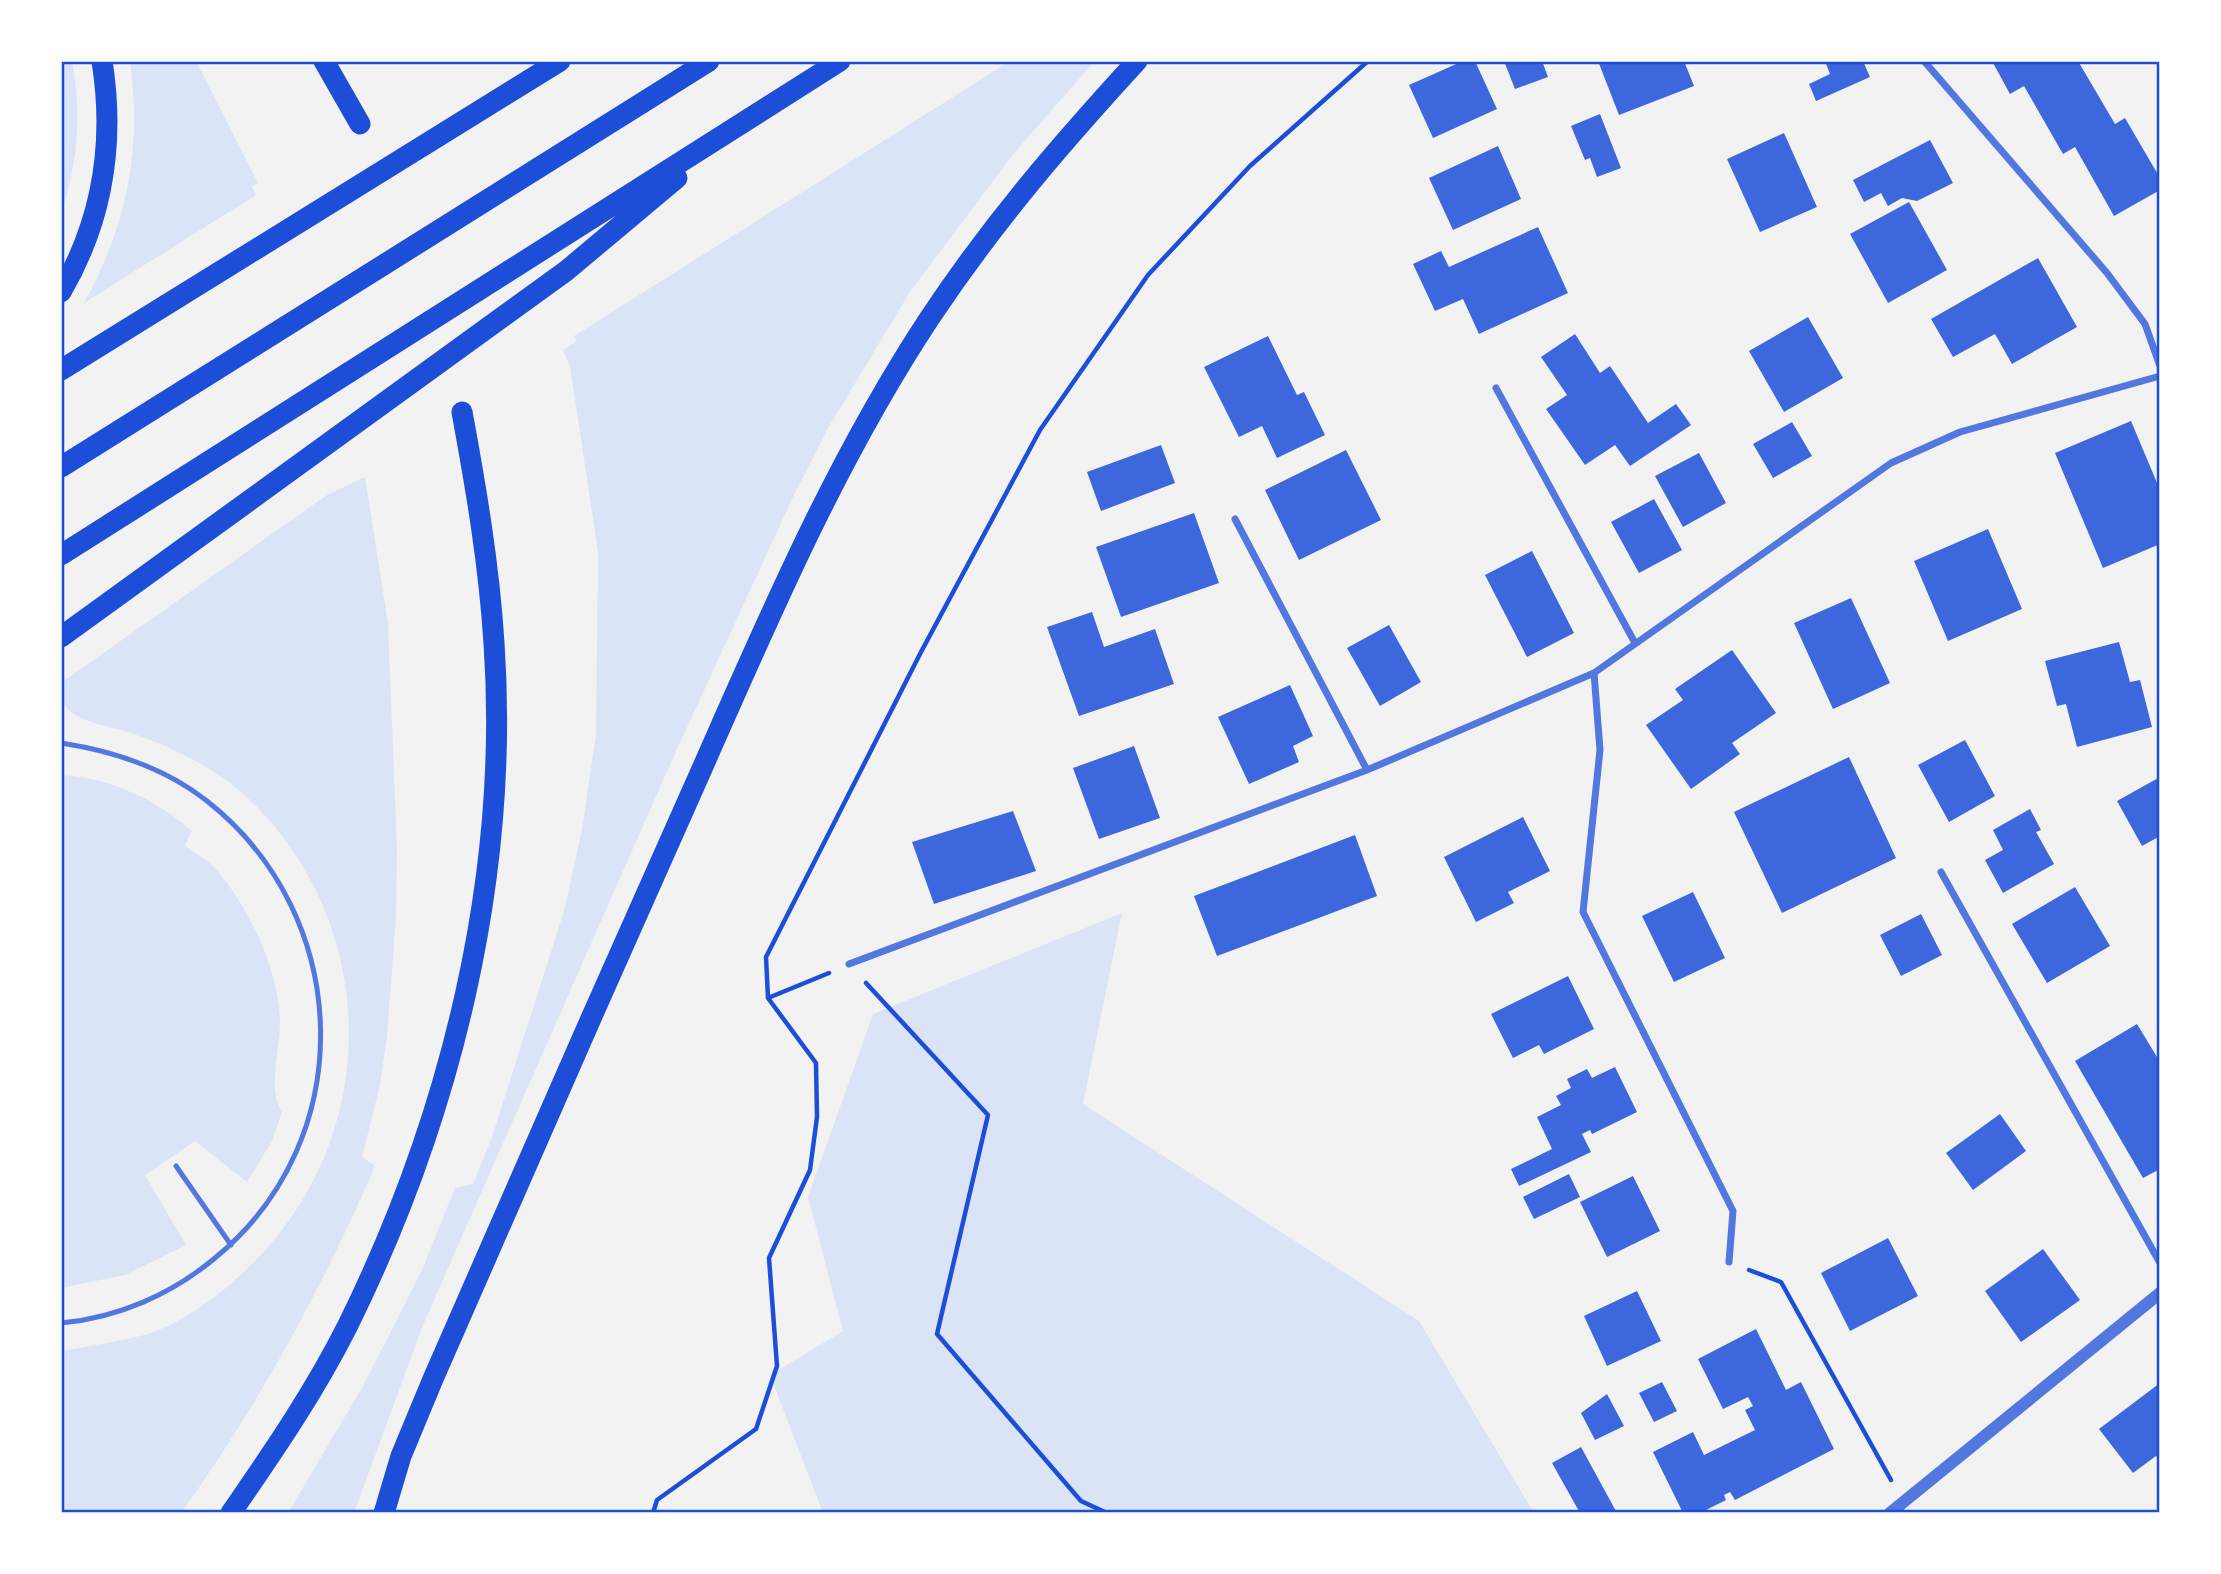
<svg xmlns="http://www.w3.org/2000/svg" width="2221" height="1574" viewBox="0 0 2221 1574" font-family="'Nunito Sans',sans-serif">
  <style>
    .green { fill: #dbe4f7 }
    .building { fill: #3d67dc }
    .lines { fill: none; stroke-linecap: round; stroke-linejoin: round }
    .path { stroke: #1d4ed8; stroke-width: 4.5 }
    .service { stroke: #5277de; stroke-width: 5 }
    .minor { stroke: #5277de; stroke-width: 7 }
    .tertiary { stroke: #5277de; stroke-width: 12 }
    .motorway { stroke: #1d4ed8; stroke-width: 21 }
    .neatline { fill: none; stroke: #1d4ed8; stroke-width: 2.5 }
  </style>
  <rect width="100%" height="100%" fill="#f2f2f2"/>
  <!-- green -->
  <path class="green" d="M 61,61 L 72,61 C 82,113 78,163 61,213 Z
    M 130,61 L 196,61 L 258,183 L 252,186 L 256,195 L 84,303 C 127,225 142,151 130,61 Z
    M 1010,61 L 1095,61 L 1015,152 L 910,292 L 827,430 L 792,499 L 668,769 L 423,1325 L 354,1513 L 288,1513 L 363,1386 L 422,1270 L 455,1188 L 473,1184 L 492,1137 L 564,911 L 582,830 L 596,734 L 598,552 L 570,366 L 563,350 L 577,341 L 574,336 Z
    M 365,477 L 388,623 L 397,849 L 396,918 L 387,1037 L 380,1085 L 362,1157 L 375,1166 C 323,1287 258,1406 181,1513 L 61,1513 L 61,1351 C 89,1346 117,1342 144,1335 C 193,1321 247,1274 278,1235 C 380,1108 371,924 257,807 C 222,771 177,749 131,733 C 113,727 85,723 71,712 C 62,705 61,693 61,683 L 327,495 Z
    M 61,775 C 110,778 156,799 192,831 L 185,846 C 194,853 207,859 215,868 C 250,909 279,969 280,1023 C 280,1052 267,1088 282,1112 L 272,1141 L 247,1182 L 195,1141 L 145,1175 L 186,1245 L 125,1275 L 61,1288 Z
    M 1122,913 L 1083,1104 L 1419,1321 L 1534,1513 L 823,1513 L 770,1375 L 843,1331 L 808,1197 L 873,1014 Z"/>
  <!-- building -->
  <path class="building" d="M 1463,61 L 1475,61 L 1497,109 L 1433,138 L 1409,85 Z
    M 1504,61 L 1542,61 L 1548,77 L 1515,89 Z
    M 1598,61 L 1684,61 L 1694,86 L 1619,115 Z
    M 1825,61 L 1863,61 L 1870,77 L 1816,101 L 1809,84 L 1830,74 Z
    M 1992,61 L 2078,61 L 2115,124 L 2125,118 L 2160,178 L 2160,190 L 2114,216 L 2075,147 L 2063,154 L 2024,86 L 2010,94 Z
    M 1600,114 L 1621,168 L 1597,177 L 1590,158 L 1585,160 L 1571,126 Z
    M 1784,133 L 1817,207 L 1760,232 L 1727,159 Z
    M 1930,140 L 1953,183 L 1917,201 L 1902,198 L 1888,206 L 1881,193 L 1864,202 L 1853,180 Z
    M 1498,146 L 1521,199 L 1453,230 L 1429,178 Z
    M 1909,202 L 1947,270 L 1888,303 L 1850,234 Z
    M 1538,227 L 1568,293 L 1479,334 L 1463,299 L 1435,311 L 1413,264 L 1441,251 L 1449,267 Z
    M 2038,258 L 2077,327 L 2012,364 L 1995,334 L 1953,357 L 1931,319 Z
    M 1808,317 L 1843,378 L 1784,412 L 1749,351 Z
    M 1575,334 L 1600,373 L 1610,366 L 1648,423 L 1676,404 L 1691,425 L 1630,466 L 1615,445 L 1585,465 L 1546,409 L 1567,395 L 1541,357 Z
    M 1268,336 L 1297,395 L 1304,392 L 1325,435 L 1277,458 L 1262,426 L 1239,437 L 1204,367 Z
    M 2131,421 L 2160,490 L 2160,544 L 2103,568 L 2055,453 Z
    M 1792,422 L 1812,456 L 1773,478 L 1753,444 Z
    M 1161,445 L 1175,483 L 1101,511 L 1087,472 Z
    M 1346,450 L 1381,520 L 1299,560 L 1265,490 Z
    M 1699,453 L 1726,503 L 1683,527 L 1655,476 Z
    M 1654,499 L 1682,550 L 1639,573 L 1611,522 Z
    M 1194,513 L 1219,583 L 1121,617 L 1096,547 Z
    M 1988,529 L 2022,609 L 1948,641 L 1914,561 Z
    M 1532,551 L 1574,633 L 1527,657 L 1485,575 Z
    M 1851,598 L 1890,683 L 1833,709 L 1794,623 Z
    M 1092,612 L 1104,647 L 1155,629 L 1174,684 L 1079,716 L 1047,627 Z
    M 1389,625 L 1421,682 L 1380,706 L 1347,648 Z
    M 2119,642 L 2130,682 L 2140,680 L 2152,727 L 2077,747 L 2066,704 L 2057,706 L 2045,661 Z
    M 1732,650 L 1776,713 L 1732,743 L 1740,754 L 1691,789 L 1646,725 L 1683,700 L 1675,689 Z
    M 1290,685 L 1313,736 L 1293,746 L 1299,762 L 1249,784 L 1218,717 Z
    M 1965,740 L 1995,796 L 1949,822 L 1918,765 Z
    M 1134,746 L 1160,818 L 1099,839 L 1073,768 Z
    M 1849,757 L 1896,858 L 1782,913 L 1734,812 Z
    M 2160,777 L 2160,836 L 2142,846 L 2117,801 Z
    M 2030,809 L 2041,830 L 2036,832 L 2054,864 L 2003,893 L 1985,860 L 2003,850 L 1993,830 Z
    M 1013,811 L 1036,871 L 934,904 L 912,842 Z
    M 1523,817 L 1550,871 L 1508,892 L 1514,903 L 1476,922 L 1444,857 Z
    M 1355,835 L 1377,896 L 1217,956 L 1194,896 Z
    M 2075,887 L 2110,946 L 2047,983 L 2012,924 Z
    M 1693,892 L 1725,958 L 1674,982 L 1642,916 Z
    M 1921,914 L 1942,955 L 1901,976 L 1880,935 Z
    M 1568,976 L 1594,1029 L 1544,1054 L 1539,1045 L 1513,1058 L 1491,1014 Z
    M 2137,1024 L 2160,1062 L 2160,1169 L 2143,1178 L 2075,1061 Z
    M 1615,1067 L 1637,1112 L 1592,1134 L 1590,1130 L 1582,1134 L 1591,1152 L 1519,1186 L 1511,1169 L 1552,1149 L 1537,1117 L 1561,1105 L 1556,1096 L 1571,1088 L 1567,1079 L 1587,1069 L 1592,1078 Z
    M 2000,1114 L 2026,1151 L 1973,1190 L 1946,1153 Z
    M 1569,1174 L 1580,1197 L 1534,1219 L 1523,1197 Z
    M 1633,1176 L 1660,1231 L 1607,1257 L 1580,1202 Z
    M 1888,1238 L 1918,1296 L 1850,1331 L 1821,1273 Z
    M 2043,1249 L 2080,1300 L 2021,1342 L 1985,1291 Z
    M 1637,1291 L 1661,1341 L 1607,1366 L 1584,1316 Z
    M 1756,1329 L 1786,1390 L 1801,1382 L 1834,1449 L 1735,1500 L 1730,1492 L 1724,1495 L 1726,1500 L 1700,1513 L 1683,1513 L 1653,1452 L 1693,1432 L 1704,1455 L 1755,1430 L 1745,1410 L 1753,1406 L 1748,1397 L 1723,1409 L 1698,1359 Z
    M 1662,1382 L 1677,1411 L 1654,1422 L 1639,1393 Z
    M 2160,1383 L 2160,1461 L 2156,1456 L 2133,1473 L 2099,1429 Z
    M 1607,1394 L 1624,1426 L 1595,1440 L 1581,1413 Z
    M 1581,1447 L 1617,1513 L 1580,1513 L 1552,1463 Z"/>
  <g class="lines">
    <!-- path -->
    <path class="path" d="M 866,983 L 988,1115 L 937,1334 L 1081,1501 L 1107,1513
      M 768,998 L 766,957 L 921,652 L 1040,430 L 1148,275 L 1250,166 L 1368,61
      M 1749,1270 L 1781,1282 L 1891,1480
      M 653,1513 L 657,1500 L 756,1429 L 777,1366 L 769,1258 L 810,1170 L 817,1117 L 816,1063 L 768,998 L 829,973"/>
    <!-- service -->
    <path class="service" d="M 61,743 C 114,751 165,768 207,801 C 353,916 361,1139 215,1258 C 172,1294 118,1318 61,1323
      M 176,1166 L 231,1245"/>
    <!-- minor -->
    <path class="minor" d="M 1924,61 L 2107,273 L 2145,324 L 2160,366
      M 1496,388 L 1635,643
      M 1235,519 L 1367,770
      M 1594,673 L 1600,750 L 1583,912 L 1733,1211 L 1729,1262
      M 1941,872 L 2160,1263
      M 849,964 L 1367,770 L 1594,673 L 1891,463 L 1960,432 L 2160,376"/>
    <!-- tertiary -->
    <path class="tertiary" d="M 1890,1513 L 2160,1293"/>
    <!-- motorway -->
    <path class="motorway" d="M 324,61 L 360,124
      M 61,292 C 103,220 115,143 102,61
      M 61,370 L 560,61
      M 61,467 L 709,61
      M 61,555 L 840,61
      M 61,637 L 566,271 L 677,178
      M 231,1513 C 273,1452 315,1391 348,1325 C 451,1116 510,877 494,643 C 489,564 476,488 462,412
      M 384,1513 L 401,1456 L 433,1379 C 522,1176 610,973 701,771 C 769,617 836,460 929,319 C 992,224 1060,145 1137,61"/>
  </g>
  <!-- border -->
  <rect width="2221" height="1574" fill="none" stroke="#ffffff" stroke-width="126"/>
  <rect x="63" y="63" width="2095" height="1448" class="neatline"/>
</svg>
